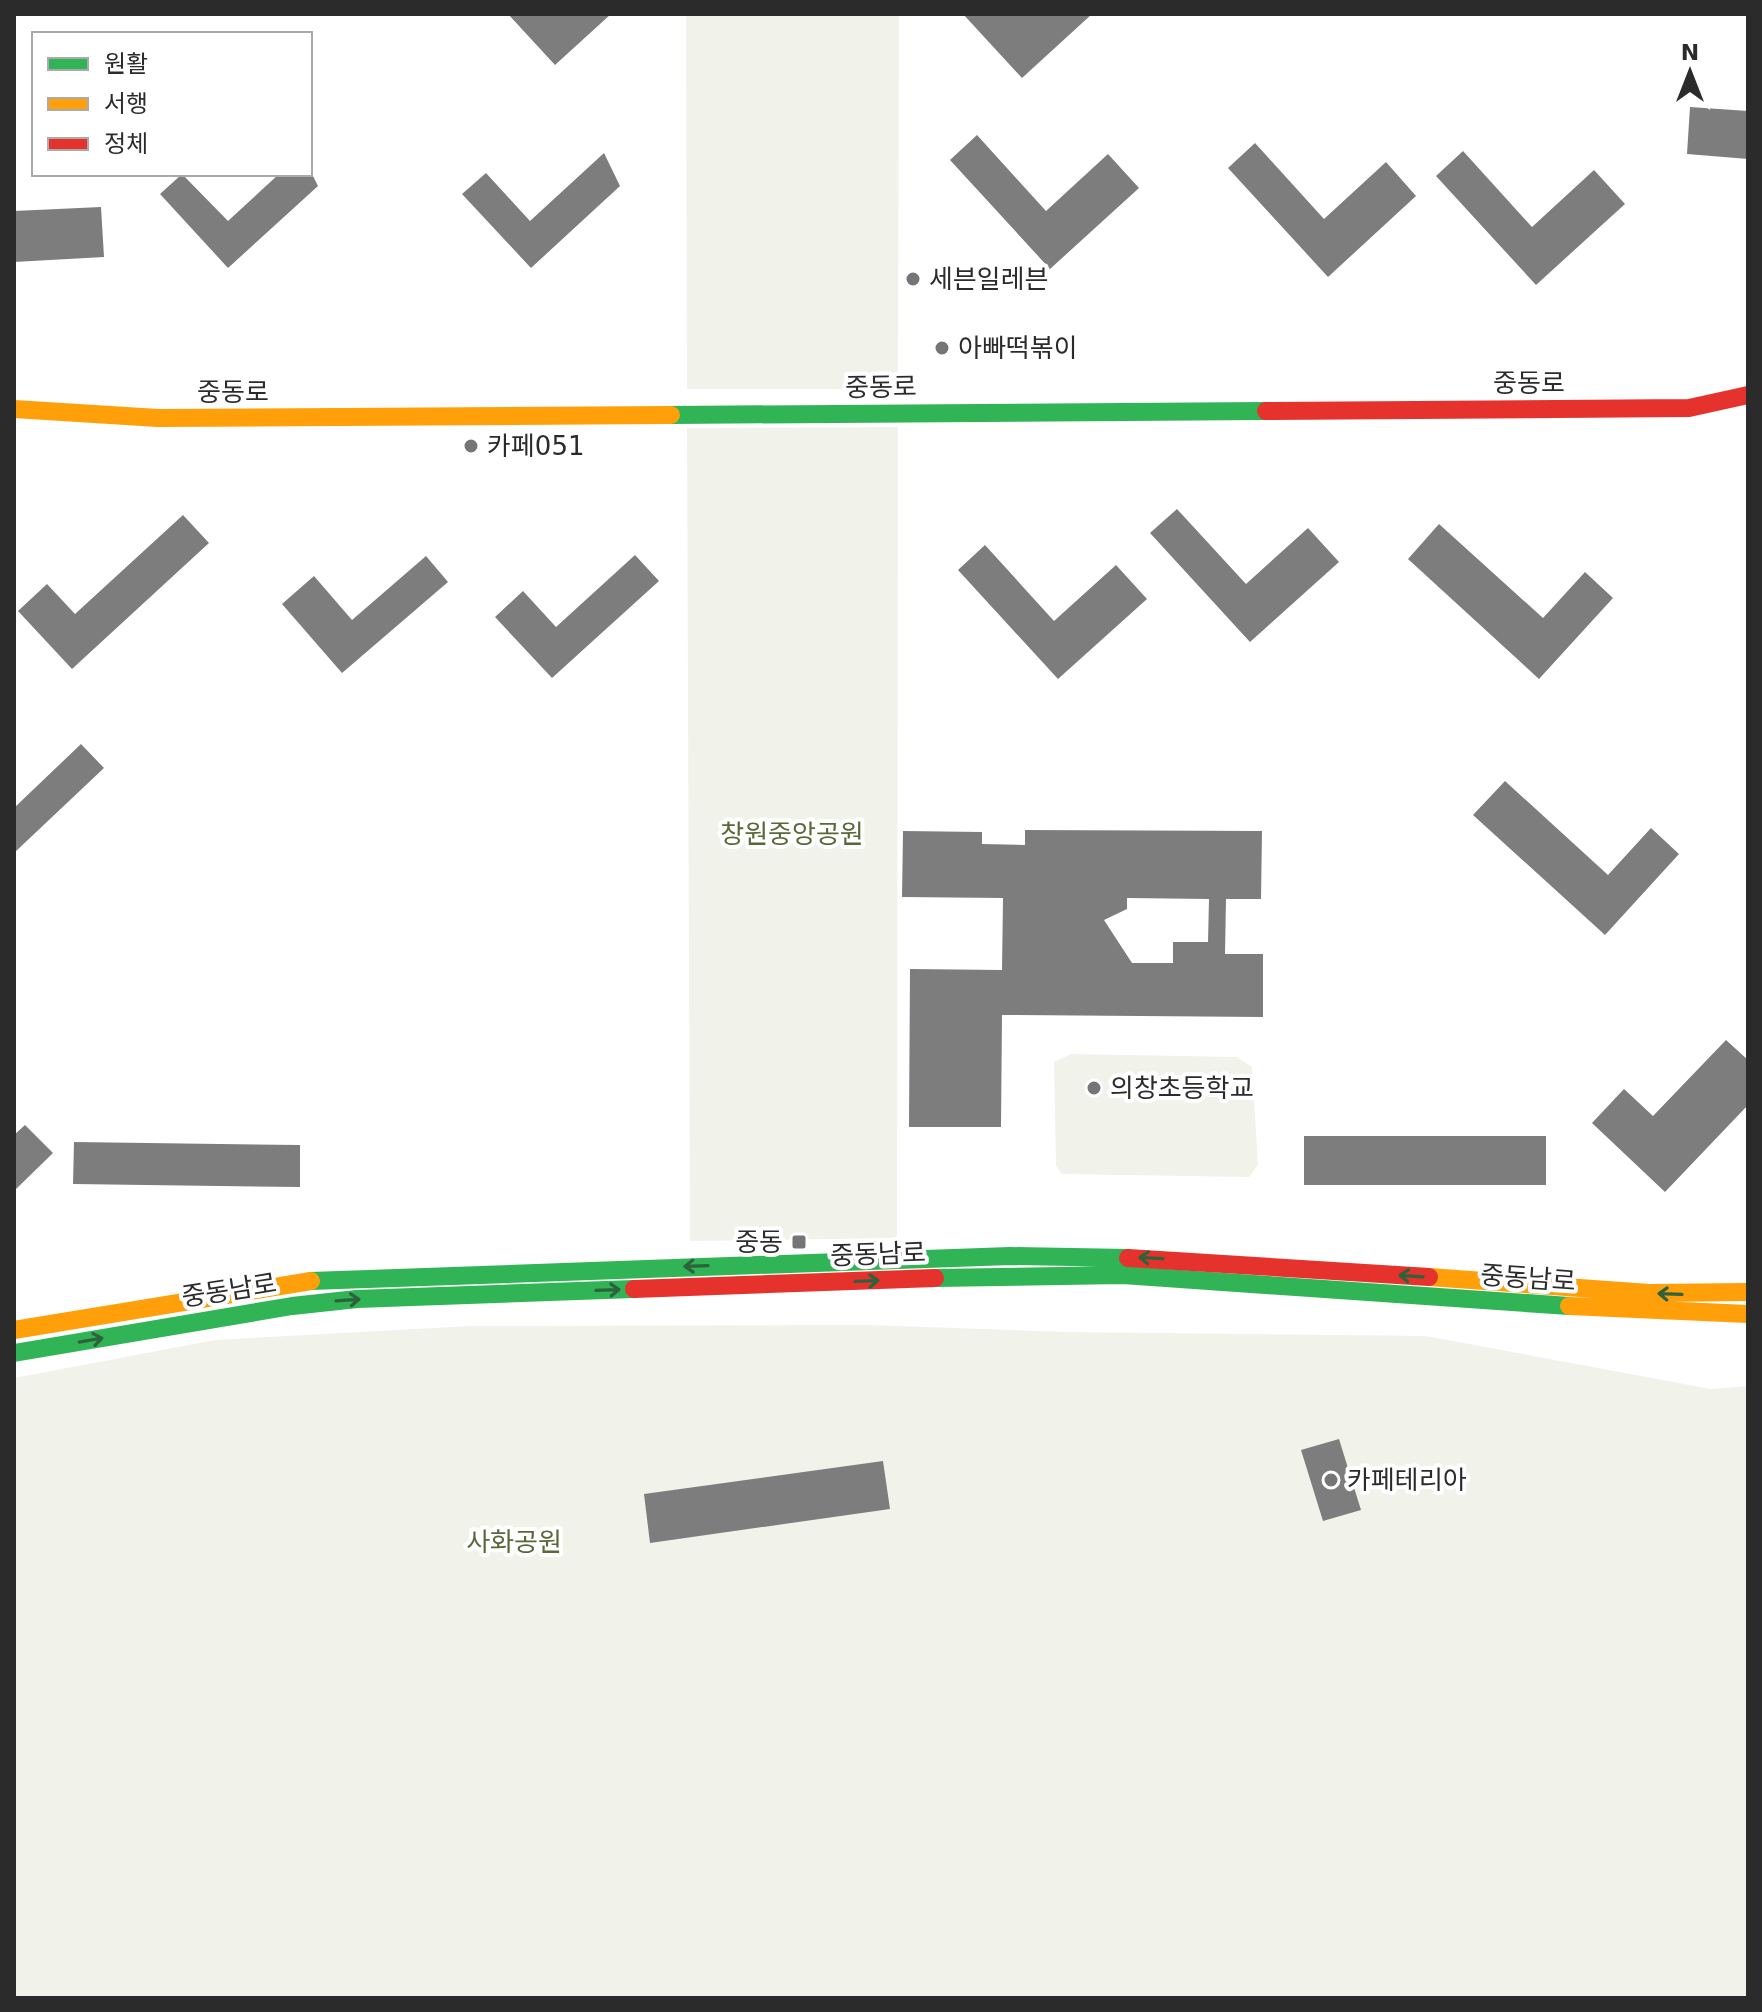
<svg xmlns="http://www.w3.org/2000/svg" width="1762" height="2012" viewBox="0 0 1762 2012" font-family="'DejaVu Sans','Noto Sans KR',sans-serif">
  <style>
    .green { fill: #f1f3ea }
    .building { fill: #7d7d7d; fill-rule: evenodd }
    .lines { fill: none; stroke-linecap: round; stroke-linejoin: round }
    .fast { stroke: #30b455; stroke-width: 18 }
    .slow { stroke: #ff9f0a; stroke-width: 18 }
    .jam { stroke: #e5322d; stroke-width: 18 }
    .oneway { stroke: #2d623c }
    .poi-dot { fill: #757575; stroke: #fff; stroke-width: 3 }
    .labels { text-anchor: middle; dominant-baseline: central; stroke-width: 8; stroke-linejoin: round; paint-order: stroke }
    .poi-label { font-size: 26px; fill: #2b2b2b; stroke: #fff; text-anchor: start }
    .street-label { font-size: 26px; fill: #2b2b2b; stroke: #fff }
    .park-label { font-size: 26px; fill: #596838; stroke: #fff }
  </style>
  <rect width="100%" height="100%" fill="#fff"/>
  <!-- green -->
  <path class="green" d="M 686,14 L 899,14 L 898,389 L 687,389 Z
    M 898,427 L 897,1238 L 690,1241 L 687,428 Z
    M 1071,1054 L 1237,1057 L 1252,1067 L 1258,1165 L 1249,1177 L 1062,1174 L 1056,1166 L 1054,1062 Z
    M 870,1325 L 1067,1332 L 1426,1336 L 1711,1389 L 1748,1386 L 1748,1998 L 14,1998 L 14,1378 L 215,1340 L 471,1326 Z"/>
  <!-- building -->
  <path class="building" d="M 508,14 L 611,14 L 555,65 Z
    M 963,14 L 1092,14 L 1022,78 Z
    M 1690,107 L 1748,111 L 1748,159 L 1687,154 Z
    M 977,135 L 1046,211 L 1108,154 L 1139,188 L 1050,269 L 950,160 Z
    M 1255,143 L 1324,219 L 1386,162 L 1416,196 L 1328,277 L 1228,168 Z
    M 1463,151 L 1532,227 L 1594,170 L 1625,204 L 1536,285 L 1436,176 Z
    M 604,153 L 620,186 L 531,268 L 462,194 L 486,173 L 530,221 Z
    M 182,174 L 228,221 L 279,174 L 312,174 L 318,186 L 228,268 L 160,194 Z
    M 101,207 L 104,257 L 14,262 L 14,211 Z
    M 1177,509 L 1246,584 L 1308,528 L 1339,562 L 1250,642 L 1150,533 Z
    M 183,515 L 209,543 L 72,669 L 18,611 L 47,584 L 75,614 Z
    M 1439,524 L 1543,618 L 1585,572 L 1613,598 L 1539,679 L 1408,559 Z
    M 985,545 L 1054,621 L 1116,565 L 1147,599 L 1058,679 L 958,570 Z
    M 635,555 L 659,581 L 552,678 L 495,617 L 523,591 L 556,627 Z
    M 426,556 L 448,582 L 342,673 L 282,604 L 314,576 L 352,620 Z
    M 81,744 L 104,768 L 14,853 L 14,808 Z
    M 1505,781 L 1608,875 L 1651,828 L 1679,854 L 1605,935 L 1473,815 Z
    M 1025,830 L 1262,831 L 1261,899 L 1226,899 L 1225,954 L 1263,954 L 1263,1017 L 1002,1015 L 1001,1127 L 909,1127 L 910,969 L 1002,970 L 1003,898 L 902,897 L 903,831 L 982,832 L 982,844 L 1025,845 ZM 1127,898 L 1209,899 L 1208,942 L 1173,942 L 1173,963 L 1132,963 L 1104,920 L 1127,909 Z
    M 1726,1040 L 1748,1060 L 1748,1105 L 1665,1192 L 1592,1123 L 1624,1089 L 1653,1116 Z
    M 25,1125 L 53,1153 L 14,1191 L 14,1135 Z
    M 1304,1136 L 1546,1136 L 1546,1185 L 1304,1185 Z
    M 74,1142 L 300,1145 L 300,1187 L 73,1184 Z
    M 1339,1439 L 1361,1510 L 1323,1521 L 1301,1450 Z
    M 883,1461 L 890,1509 L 650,1543 L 644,1494 Z"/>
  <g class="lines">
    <!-- fast -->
    <path class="fast" d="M 671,415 L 1266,411
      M 935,1278 L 1123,1275 L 1569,1306
      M 311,1281 L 1010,1256 L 1128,1258
      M 14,1353 L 292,1306 L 357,1299 L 634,1289"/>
    <!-- slow -->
    <path class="slow" d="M 14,409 L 158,418 L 671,415
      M 1429,1277 L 1649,1293 L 1748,1292
      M 1569,1306 L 1748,1314
      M 14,1330 L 311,1281"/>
    <!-- jam -->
    <path class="jam" d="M 1266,411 L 1689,408 L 1748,395
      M 1128,1258 L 1429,1277
      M 634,1289 L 935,1278"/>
  </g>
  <!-- one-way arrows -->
  <defs><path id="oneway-shaft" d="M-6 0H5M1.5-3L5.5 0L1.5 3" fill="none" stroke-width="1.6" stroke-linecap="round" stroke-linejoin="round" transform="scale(2)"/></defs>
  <g class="oneway">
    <use href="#oneway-shaft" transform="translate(1151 1258) rotate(-177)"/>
    <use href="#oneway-shaft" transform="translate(696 1266) rotate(178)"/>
    <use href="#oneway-shaft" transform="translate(1411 1276) rotate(-176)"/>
    <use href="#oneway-shaft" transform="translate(867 1281) rotate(-2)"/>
    <use href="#oneway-shaft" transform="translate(608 1290) rotate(-2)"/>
    <use href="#oneway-shaft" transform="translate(1670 1294) rotate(-178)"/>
    <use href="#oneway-shaft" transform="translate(348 1300) rotate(-4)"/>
    <use href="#oneway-shaft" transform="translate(91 1340) rotate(-10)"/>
  </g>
  <!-- markers -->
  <g class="poi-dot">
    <circle cx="913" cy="279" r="8"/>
    <circle cx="942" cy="348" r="8"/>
    <circle cx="471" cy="446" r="8"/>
    <circle cx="1094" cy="1088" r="8"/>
    <rect x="791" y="1234" width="16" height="16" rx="4"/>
    <circle cx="1331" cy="1480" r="8"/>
  </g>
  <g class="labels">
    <!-- poi labels -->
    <g class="poi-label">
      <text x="929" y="279">세븐일레븐</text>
      <text x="958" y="348">아빠떡볶이</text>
      <text x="487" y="446">카페051</text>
      <text x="1110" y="1088">의창초등학교</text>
      <text x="783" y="1242" text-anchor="end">중동</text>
      <text x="1347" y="1480">카페테리아</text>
    </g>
    <!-- street labels -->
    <g class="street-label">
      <text x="1529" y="383">중동로</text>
      <text transform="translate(881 387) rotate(-1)">중동로</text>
      <text x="233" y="392">중동로</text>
      <text transform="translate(878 1254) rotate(-2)">중동남로</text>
      <text transform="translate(1528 1278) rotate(4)">중동남로</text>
      <text transform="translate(229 1290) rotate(-9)">중동남로</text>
    </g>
    <!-- park labels -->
    <g class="park-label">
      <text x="792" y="834">창원중앙공원</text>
      <text x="514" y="1542">사화공원</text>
    </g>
  </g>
  <!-- border -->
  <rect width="1762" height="2012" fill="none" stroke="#2b2b2b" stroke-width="32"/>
  <!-- legend -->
  <rect x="32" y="32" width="280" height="144" fill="#ffffff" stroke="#aaaaaa" stroke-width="2"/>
  <rect x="48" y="58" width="40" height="12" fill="#30b455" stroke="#aaaaaa" stroke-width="2"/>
  <text x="104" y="72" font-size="24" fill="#2b2b2b">원활</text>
  <rect x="48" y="98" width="40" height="12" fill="#ff9f0a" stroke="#aaaaaa" stroke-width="2"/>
  <text x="104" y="112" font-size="24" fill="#2b2b2b">서행</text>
  <rect x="48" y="138" width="40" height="12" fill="#e5322d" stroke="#aaaaaa" stroke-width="2"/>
  <text x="104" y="152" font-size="24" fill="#2b2b2b">정체</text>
  <!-- north arrow -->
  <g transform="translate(1690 72)" stroke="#ffffff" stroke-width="6" paint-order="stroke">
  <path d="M0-6L14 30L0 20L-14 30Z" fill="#2b2b2b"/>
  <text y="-12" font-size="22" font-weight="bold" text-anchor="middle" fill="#2b2b2b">N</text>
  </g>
</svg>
